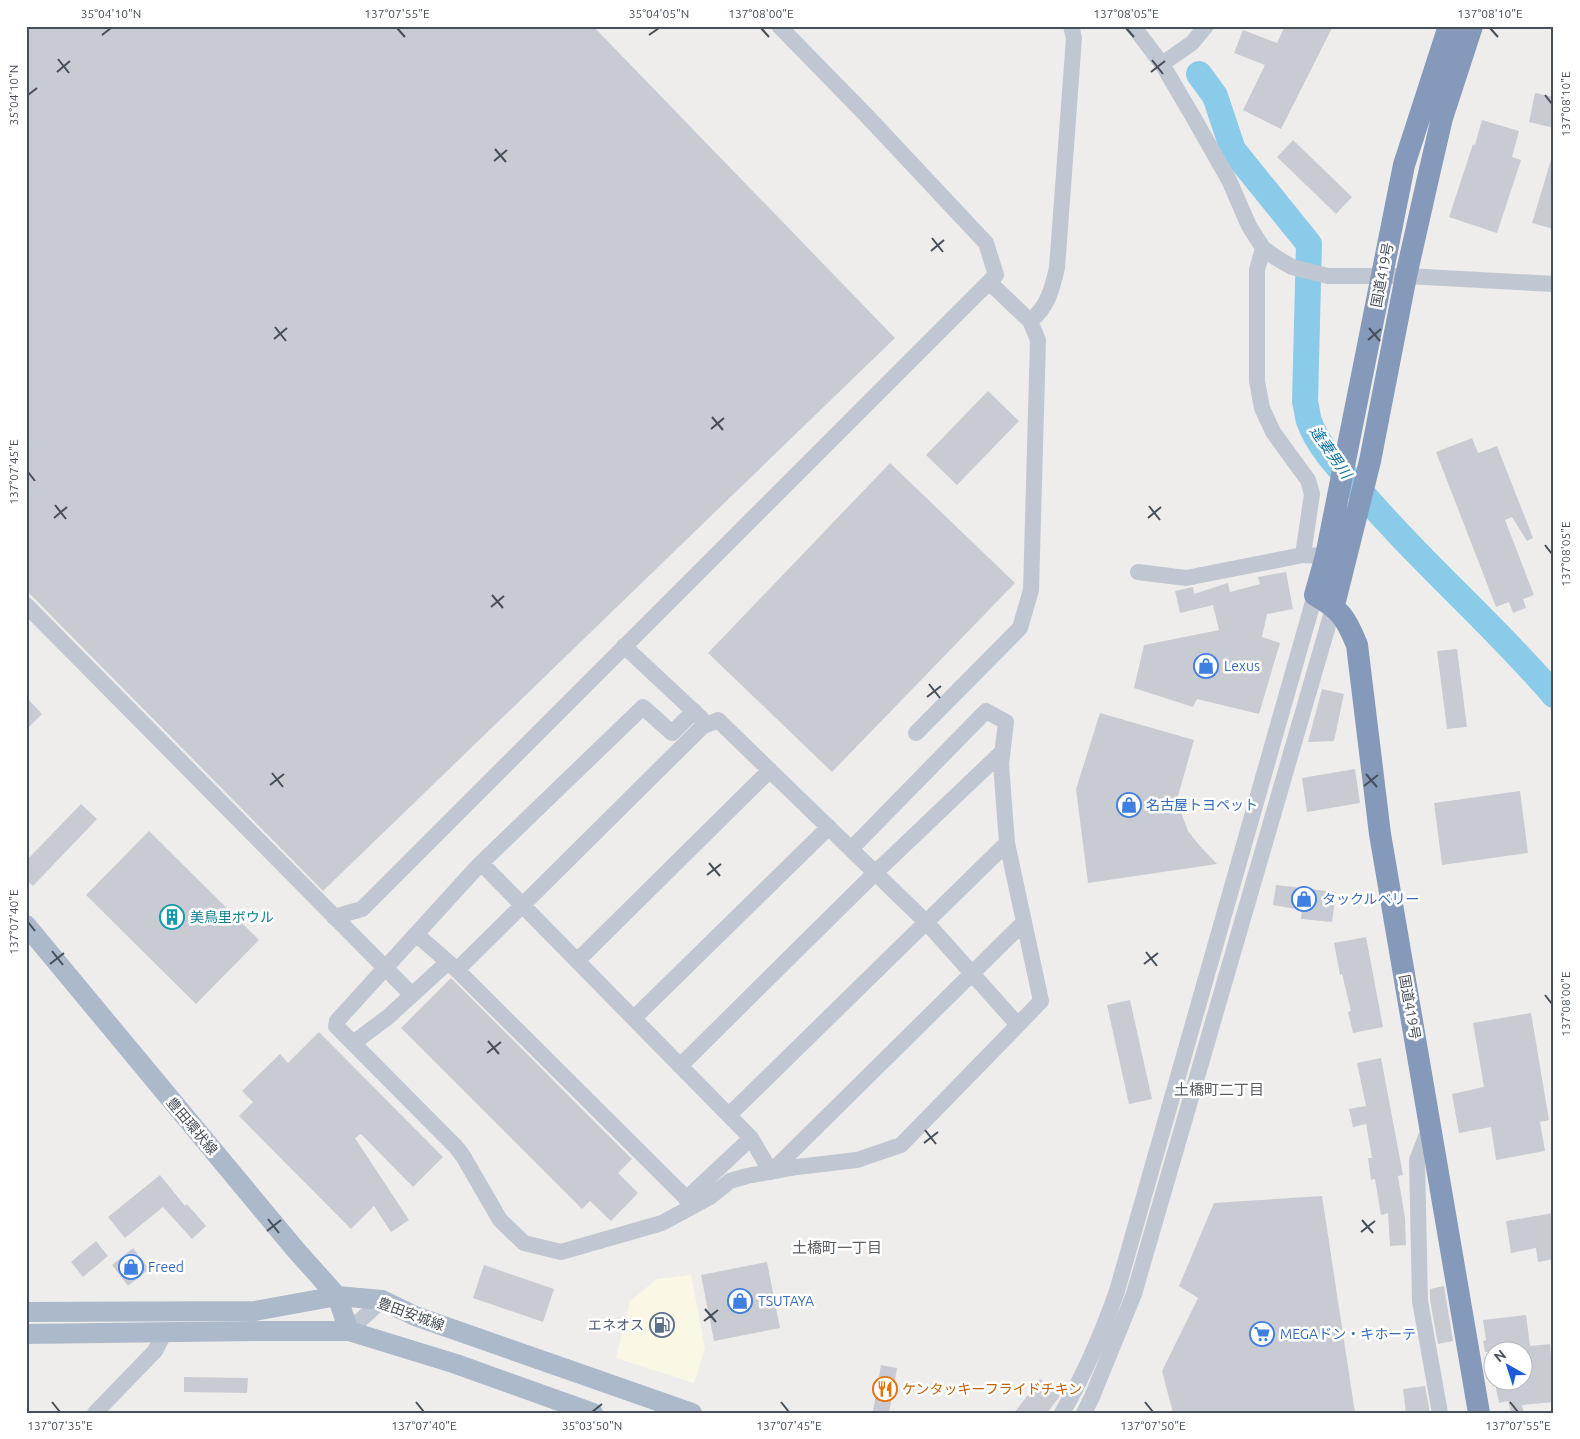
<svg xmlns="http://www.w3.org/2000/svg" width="1580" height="1439" viewBox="0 0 1580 1439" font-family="Ubuntu,'Noto Sans JP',sans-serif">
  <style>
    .commercial { fill: #fbf7e5 }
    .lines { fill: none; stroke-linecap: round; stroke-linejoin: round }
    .river { stroke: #89cbe9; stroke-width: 26 }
    .building { fill: #c9cbd2 }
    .minor { stroke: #c0c7d2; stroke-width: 16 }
    .major { stroke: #acb9cb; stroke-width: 20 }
    .highway { stroke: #8599bb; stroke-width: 22 }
    .ticks { fill: none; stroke: #454e59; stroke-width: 2 }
    .labels { text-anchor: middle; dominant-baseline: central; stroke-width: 5; stroke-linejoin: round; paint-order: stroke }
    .street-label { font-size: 14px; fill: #454e59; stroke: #fff }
    .shop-label { font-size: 14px; fill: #366cbe; stroke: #fff; text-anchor: start }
    .culture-label { font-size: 14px; fill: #0d838f; stroke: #fff; text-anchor: start }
    .service-label { font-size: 14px; fill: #4e5e75; stroke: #fff; text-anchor: end }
    .food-label { font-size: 14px; fill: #c56008; stroke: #fff; text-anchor: start }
    .water-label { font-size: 15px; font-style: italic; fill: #0f74a3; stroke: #fff }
    .neighbourhood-label { font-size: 15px; fill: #595c61; stroke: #fff }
    .neatline { fill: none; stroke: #454e59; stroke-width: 2 }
    .ticks-label { font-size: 12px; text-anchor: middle; fill: #454e59 }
  </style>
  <rect width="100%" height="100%" fill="#efedec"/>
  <!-- commercial -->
  <path class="commercial" d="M 691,1275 L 705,1349 L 694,1383 L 616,1358 L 630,1301 L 657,1279 Z"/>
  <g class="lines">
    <!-- river -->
    <path class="river" d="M 1199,74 L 1215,96 L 1233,150 L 1309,244 L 1305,402 C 1307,408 1307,415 1309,421 C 1319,450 1348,477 1368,500 C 1427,568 1496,627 1554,695"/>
  </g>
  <!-- building -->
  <path class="building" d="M 26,26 L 593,26 L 895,338 L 323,891 L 26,590 Z
    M 1285,26 L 1333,26 L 1281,129 L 1243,110 L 1265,65 L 1234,53 L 1243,30 L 1277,43 Z
    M 1535,93 L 1554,97 L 1554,128 L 1529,122 Z
    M 1482,120 L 1519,131 L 1512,157 L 1521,160 L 1497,233 L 1449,217 L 1473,144 L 1475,145 Z
    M 1293,140 L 1352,197 L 1336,214 L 1277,157 Z
    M 1551,160 L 1554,160 L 1554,229 L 1532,223 Z
    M 988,391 L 1019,421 L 957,485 L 926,455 Z
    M 1472,438 L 1478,453 L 1497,446 L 1533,538 L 1527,541 L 1512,517 L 1505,520 L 1534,595 L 1523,599 L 1526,608 L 1513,613 L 1509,602 L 1496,607 L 1436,452 Z
    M 890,463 L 1015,583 L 832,772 L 708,653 Z
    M 1286,572 L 1293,609 L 1267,614 L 1262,637 L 1280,643 L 1259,714 L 1197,699 L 1193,707 L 1134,688 L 1144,645 L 1219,630 L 1213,605 L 1180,613 L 1175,591 L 1193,587 L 1194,594 L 1228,583 L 1230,592 L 1260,584 L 1258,577 Z
    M 1457,649 L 1467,727 L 1447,729 L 1437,651 Z
    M 1322,689 L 1344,694 L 1334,741 L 1308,742 Z
    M 26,697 L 42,714 L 26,730 Z
    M 1100,713 L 1194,740 L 1178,796 L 1182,815 L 1188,831 L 1199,845 L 1217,864 L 1088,883 L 1076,789 Z
    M 1355,769 L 1360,803 L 1307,812 L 1302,778 Z
    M 1520,791 L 1528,853 L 1442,865 L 1434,803 Z
    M 81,804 L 97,819 L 33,886 L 26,880 L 26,861 Z
    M 149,831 L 259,940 L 196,1004 L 86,895 Z
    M 1276,885 L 1336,892 L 1332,922 L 1301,919 L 1302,910 L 1273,905 Z
    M 1366,937 L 1383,1027 L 1353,1033 L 1348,1012 L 1351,1011 L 1342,974 L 1340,975 L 1334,943 Z
    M 451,978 L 632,1159 L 618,1173 L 638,1193 L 611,1221 L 590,1201 L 582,1209 L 401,1028 Z
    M 1130,1000 L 1152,1099 L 1129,1104 L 1107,1005 Z
    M 1531,1013 L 1549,1120 L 1540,1122 L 1545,1151 L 1496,1160 L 1491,1127 L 1459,1133 L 1452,1094 L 1484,1087 L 1473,1023 Z
    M 319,1032 L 443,1157 L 413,1187 L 361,1134 L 355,1138 L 409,1220 L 391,1232 L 374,1206 L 351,1229 L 239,1116 L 253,1102 L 242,1091 L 280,1054 L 288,1063 Z
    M 1381,1058 L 1403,1175 L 1398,1176 L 1405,1218 L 1406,1245 L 1390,1246 L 1388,1213 L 1381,1215 L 1375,1179 L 1371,1180 L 1368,1158 L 1372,1158 L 1366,1124 L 1353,1127 L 1349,1109 L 1366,1106 L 1357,1063 Z
    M 160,1175 L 185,1206 L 187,1204 L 206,1226 L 192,1239 L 163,1207 L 125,1238 L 108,1217 Z
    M 1322,1196 L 1355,1413 L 1173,1413 L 1162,1371 L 1198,1298 L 1179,1286 L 1214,1203 Z
    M 1554,1213 L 1554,1259 L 1538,1262 L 1536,1248 L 1511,1253 L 1506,1221 Z
    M 96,1241 L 108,1256 L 83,1277 L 71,1262 Z
    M 133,1248 L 149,1269 L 128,1286 L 112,1265 Z
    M 767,1262 L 780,1328 L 714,1341 L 701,1275 Z
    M 484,1265 L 554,1289 L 543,1322 L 473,1298 Z
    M 1444,1286 L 1453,1341 L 1438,1344 L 1430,1300 L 1430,1289 Z
    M 1526,1315 L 1530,1346 L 1550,1344 L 1554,1402 L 1522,1405 L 1524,1413 L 1511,1413 L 1508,1401 L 1499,1403 L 1495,1383 L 1525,1382 L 1523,1352 L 1485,1352 L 1483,1341 L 1486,1340 L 1483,1320 Z
    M 881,1365 L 897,1368 L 889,1413 L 873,1411 Z
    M 184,1377 L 248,1378 L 247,1393 L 184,1392 Z
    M 1040,1379 L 1060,1396 L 1047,1413 L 1014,1413 Z
    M 1425,1386 L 1430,1413 L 1406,1413 L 1403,1389 Z"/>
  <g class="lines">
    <!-- minor -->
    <path class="minor" d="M 1133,26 L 1162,64 L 1192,115 L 1229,180 L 1249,226 L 1263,248 L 1275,257 L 1292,267 L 1328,276 L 1406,276 L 1554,284
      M 1162,64 L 1192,43 L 1206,26
      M 1263,248 L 1257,270 L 1257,381 L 1262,408 L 1273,432 L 1308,480 L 1312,494 L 1303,555 L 1326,556
      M 989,282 L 1030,321
      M 1138,572 L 1186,578 L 1303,555
      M 26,605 L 412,995
      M 624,646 L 701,718
      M 916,733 L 1020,628 L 1031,590 L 1038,340 L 1030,321 C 1048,307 1052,289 1057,268 L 1074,38 L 1071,26
      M 851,849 L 986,711 L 1006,722 L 1001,764 L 1007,843 L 1041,1001 L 1018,1025
      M 481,863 L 751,1138 L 686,1199
      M 334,917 L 362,909 L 996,275 L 986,243 L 865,114 L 779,26
      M 416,934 L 456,969
      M 577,961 L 770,770
      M 634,1018 L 829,827
      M 353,1043 L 388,1017 L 448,962
      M 680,1066 L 875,873 L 1002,752
      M 729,1115 L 1007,843
      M 1430,1127 L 1417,1160 L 1420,1301 L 1440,1413
      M 751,1138 L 771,1172 L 1024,922
      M 694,1206 L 457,970 L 702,727 L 718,720 L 927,923 L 1018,1025 L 901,1145 L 857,1160 L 797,1167 L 747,1176 L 730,1181 L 710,1197 L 662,1223 L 561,1252 L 524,1243 L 500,1220 L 463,1156 L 456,1147 L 336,1026 L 337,1021 L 479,865 L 643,707 L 672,733 L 694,711
      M 349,1331 L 382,1300
      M 95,1413 L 155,1351 L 165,1332
      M 1062,1413 C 1085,1374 1102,1333 1117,1291 L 1315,595
      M 1084,1413 L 1092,1397 L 1134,1294 L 1334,605"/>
    <!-- major -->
    <path class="major" d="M 26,925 L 295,1249 L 337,1296 L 349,1331
      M 26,1312 L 255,1311 L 337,1296 L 382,1300 L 415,1316 L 692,1413
      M 26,1334 L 258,1331 L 349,1331 L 456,1364 L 593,1413"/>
    <!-- highway -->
    <path class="highway" d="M 1449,26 L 1404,165 L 1326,556 L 1315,595 C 1341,610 1346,618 1357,645 L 1380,834 L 1479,1413
      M 1334,605 L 1370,461 L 1406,276 L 1429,174 L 1442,118 L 1472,26"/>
  </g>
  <!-- ticks -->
  <path class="ticks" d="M 397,28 L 405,37M 761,28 L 769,37M 1126,28 L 1134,37M 1490,28 L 1498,37M 102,35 L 111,28M 649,35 L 659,28M 58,59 L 69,73M 1152,60 L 1163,74M 57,72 L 70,61M 1151,72 L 1165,61M 28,95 L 37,88M 1545,95 L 1552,104M 495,149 L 506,162M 494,161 L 507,150M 932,238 L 943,252M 931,251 L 944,240M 275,327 L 286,341M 1369,328 L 1380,341M 274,339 L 287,328M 1368,340 L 1381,329M 712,417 L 723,430M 711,429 L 724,418M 28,472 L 35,481M 55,505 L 66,519M 1149,506 L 1160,520M 54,518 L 67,507M 1148,518 L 1161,507M 1545,545 L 1552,554M 492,595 L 503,608M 491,607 L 504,596M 929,684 L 940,698M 927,697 L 941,686M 272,773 L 283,787M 1366,774 L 1377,787M 270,785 L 284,774M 1364,786 L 1378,775M 709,863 L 720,876M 707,875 L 721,864M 28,922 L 35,931M 52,951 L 63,965M 1146,952 L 1157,966M 50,964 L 64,953M 1144,964 L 1158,953M 1545,995 L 1552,1004M 488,1041 L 499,1054M 487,1053 L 501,1042M 925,1130 L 936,1144M 924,1143 L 938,1132M 268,1219 L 279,1233M 1362,1220 L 1373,1233M 267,1231 L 281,1220M 1361,1232 L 1375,1221M 705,1309 L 716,1322M 704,1321 L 718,1310M 52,1402 L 60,1412M 416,1402 L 424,1412M 781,1402 L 789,1412M 1145,1402 L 1153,1412M 1510,1402 L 1518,1412M 592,1412 L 602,1404"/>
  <!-- icons -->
  <defs>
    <symbol id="shop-ring" viewBox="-11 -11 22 22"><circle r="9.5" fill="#fff" stroke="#3f7fe0" stroke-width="1.5"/><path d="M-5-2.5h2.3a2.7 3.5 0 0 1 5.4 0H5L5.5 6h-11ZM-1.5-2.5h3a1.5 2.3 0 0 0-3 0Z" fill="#3f7fe0"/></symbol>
    <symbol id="building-ring" viewBox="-11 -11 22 22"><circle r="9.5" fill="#fff" stroke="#0f9aa8" stroke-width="1.5"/><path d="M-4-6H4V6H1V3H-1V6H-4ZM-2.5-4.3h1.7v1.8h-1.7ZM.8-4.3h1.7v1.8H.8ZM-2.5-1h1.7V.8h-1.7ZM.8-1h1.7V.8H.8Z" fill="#0f9aa8"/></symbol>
    <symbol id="fuel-ring" viewBox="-11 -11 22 22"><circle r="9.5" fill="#fff" stroke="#5c6f8a" stroke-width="1.5"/><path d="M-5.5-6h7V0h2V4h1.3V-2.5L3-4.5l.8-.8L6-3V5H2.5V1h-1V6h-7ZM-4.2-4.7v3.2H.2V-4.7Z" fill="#5c6f8a"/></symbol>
    <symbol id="supermarket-ring" viewBox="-11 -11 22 22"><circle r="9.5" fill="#fff" stroke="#3f7fe0" stroke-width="1.5"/><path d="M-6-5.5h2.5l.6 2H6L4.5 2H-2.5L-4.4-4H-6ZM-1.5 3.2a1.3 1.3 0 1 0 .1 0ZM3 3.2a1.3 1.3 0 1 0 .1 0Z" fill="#3f7fe0"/></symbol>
    <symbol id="restaurant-ring" viewBox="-11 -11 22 22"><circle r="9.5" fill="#fff" stroke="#e8710a" stroke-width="1.5"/><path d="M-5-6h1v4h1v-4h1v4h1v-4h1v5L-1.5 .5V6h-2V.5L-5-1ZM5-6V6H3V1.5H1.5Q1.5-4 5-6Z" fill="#e8710a"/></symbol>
  </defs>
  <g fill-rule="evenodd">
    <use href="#shop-ring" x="1192" y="652" width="28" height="28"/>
    <use href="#shop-ring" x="1115" y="791" width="28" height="28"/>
    <use href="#shop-ring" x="1290" y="885" width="28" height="28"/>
    <use href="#building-ring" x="158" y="903" width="28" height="28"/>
    <use href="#shop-ring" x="117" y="1253" width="28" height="28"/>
    <use href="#shop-ring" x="726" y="1287" width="28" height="28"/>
    <use href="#fuel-ring" x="648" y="1311" width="28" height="28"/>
    <use href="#supermarket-ring" x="1248" y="1320" width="28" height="28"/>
    <use href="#restaurant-ring" x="871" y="1375" width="28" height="28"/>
  </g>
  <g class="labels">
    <!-- street labels -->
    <g class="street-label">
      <text transform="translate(1382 275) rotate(-79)">国道419号</text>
      <text transform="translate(1410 1007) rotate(80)">国道419号</text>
      <text transform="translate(192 1126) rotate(50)">豊田環状線</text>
      <text transform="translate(411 1314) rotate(20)">豊田安城線</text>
    </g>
    <!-- shop labels -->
    <g class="shop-label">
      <text x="1224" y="666">Lexus</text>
      <text x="1146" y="805">名古屋トヨペット</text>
      <text x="1322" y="899">タックルベリー</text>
      <text x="148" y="1267">Freed</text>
      <text x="758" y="1301">TSUTAYA</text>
      <text x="1280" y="1334">MEGAドン・キホーテ</text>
    </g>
    <!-- culture labels -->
    <g class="culture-label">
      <text x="190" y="917">美鳥里ボウル</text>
    </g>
    <!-- service labels -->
    <g class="service-label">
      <text x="644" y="1325">エネオス</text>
    </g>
    <!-- food labels -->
    <g class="food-label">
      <text x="902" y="1389">ケンタッキーフライドチキン</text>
    </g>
    <!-- water labels -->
    <g class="water-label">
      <text transform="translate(1331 452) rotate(55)">逢妻男川</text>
    </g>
    <!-- neighbourhood labels -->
    <g class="neighbourhood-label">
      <text x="1219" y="1089">土橋町二丁目</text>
      <text x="837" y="1247">土橋町一丁目</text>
    </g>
  </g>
  <!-- border -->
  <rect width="1580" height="1439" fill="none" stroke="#ffffff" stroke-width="55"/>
  <!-- north arrow -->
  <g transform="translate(1508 1366) rotate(321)"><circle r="24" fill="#ffffff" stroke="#b5b8bd"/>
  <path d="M0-4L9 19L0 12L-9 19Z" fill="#1d5bd9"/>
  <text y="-8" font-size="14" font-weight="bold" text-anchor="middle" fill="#454e59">N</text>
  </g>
  <rect x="28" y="28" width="1524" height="1384" class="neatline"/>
  <g class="ticks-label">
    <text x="111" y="18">35°04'10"N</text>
    <text x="397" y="18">137°07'55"E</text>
    <text x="659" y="18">35°04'05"N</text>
    <text x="761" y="18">137°08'00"E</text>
    <text x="1126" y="18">137°08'05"E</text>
    <text x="1490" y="18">137°08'10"E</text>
    <text transform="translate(14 95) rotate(-90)" y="4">35°04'10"N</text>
    <text transform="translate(1566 104) rotate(-90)" y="4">137°08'10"E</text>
    <text transform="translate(14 472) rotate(-90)" y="4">137°07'45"E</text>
    <text transform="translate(1566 554) rotate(-90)" y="4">137°08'05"E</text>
    <text transform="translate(14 922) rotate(-90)" y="4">137°07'40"E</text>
    <text transform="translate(1566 1004) rotate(-90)" y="4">137°08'00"E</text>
    <text x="60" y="1430">137°07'35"E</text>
    <text x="424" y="1430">137°07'40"E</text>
    <text x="592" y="1430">35°03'50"N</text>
    <text x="789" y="1430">137°07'45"E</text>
    <text x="1153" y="1430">137°07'50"E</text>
    <text x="1518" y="1430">137°07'55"E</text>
  </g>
</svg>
